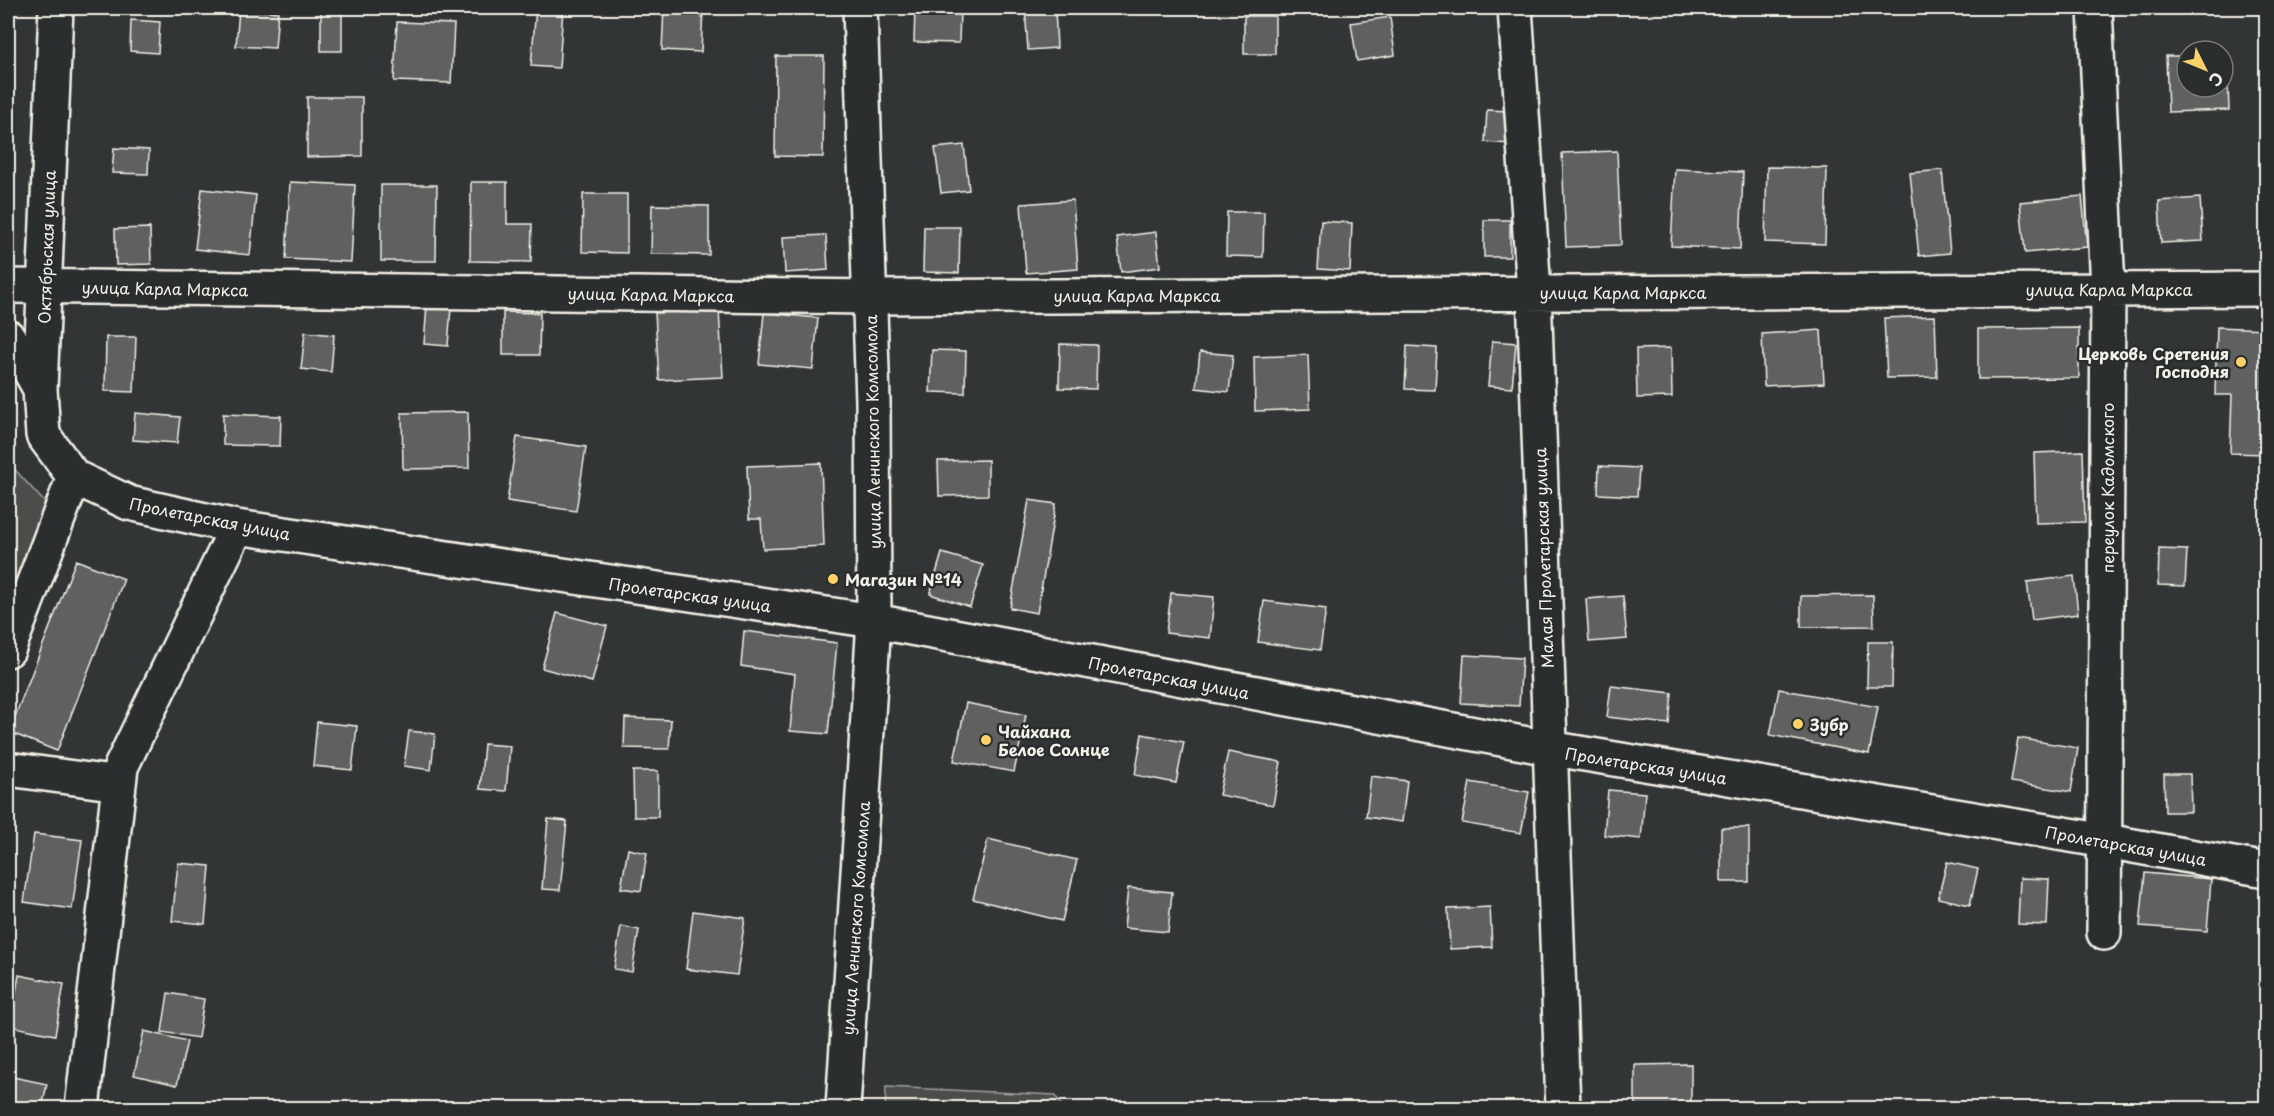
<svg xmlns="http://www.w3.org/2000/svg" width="2274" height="1116" viewBox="0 0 2274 1116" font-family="'Playpen Sans',sans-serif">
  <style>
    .green { fill: #4b4d4c; stroke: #a09f9a; stroke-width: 1.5 }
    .building { fill: #5f605f; stroke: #f4f1e8; stroke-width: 1.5 }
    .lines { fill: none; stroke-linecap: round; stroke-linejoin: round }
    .minor-casing { stroke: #f4f1e8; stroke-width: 38 }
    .major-casing { stroke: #f4f1e8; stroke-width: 38 }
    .minor { stroke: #2a2d2e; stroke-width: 33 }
    .major { stroke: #2a2d2e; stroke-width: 33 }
    .poi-dot { fill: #ffd166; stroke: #2a2d2e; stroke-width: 2 }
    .labels { text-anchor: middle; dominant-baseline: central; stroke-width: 5; stroke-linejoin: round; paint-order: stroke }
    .street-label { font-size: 16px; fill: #f4f1e8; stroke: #2a2d2e }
    .poi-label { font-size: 16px; font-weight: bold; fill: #f4f1e8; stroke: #2a2d2e; text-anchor: start }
  </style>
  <rect width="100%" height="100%" fill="#323535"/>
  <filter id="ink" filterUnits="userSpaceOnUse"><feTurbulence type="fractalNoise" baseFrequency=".0167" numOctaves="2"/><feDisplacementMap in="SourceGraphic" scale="12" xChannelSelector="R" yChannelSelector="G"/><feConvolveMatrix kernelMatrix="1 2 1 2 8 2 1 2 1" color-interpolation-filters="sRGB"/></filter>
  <g filter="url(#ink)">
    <!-- green -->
    <path class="green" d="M 8,462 L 48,506 L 8,615 Z
      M 886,1087 L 1055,1095 L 1063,1108 L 885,1108 Z"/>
    <!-- building -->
    <path class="building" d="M 321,8 L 342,8 L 342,51 L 321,51 Z
      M 536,8 L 563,8 L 559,68 L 531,66 Z
      M 664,8 L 703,8 L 701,52 L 662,50 Z
      M 915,8 L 960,8 L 959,43 L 914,42 Z
      M 1025,8 L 1055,8 L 1057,48 L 1028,50 Z
      M 239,9 L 278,12 L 275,48 L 236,46 Z
      M 1244,16 L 1275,16 L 1275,54 L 1244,54 Z
      M 1390,17 L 1395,55 L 1357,61 L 1351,23 Z
      M 131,20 L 160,22 L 158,53 L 130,51 Z
      M 397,22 L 454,24 L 451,83 L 394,81 Z
      M 2223,55 L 2227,55 L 2229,110 L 2168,112 L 2166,56 L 2187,56 L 2187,87 L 2223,87 Z
      M 776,56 L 824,56 L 823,157 L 775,156 Z
      M 307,97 L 362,97 L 362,156 L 307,157 Z
      M 1487,110 L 1510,111 L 1509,144 L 1485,142 Z
      M 964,145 L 969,190 L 941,193 L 935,148 Z
      M 114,148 L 149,150 L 148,174 L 112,173 Z
      M 1617,151 L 1621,245 L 1566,247 L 1562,153 Z
      M 1767,167 L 1827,168 L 1825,244 L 1765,242 Z
      M 1675,169 L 1743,172 L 1740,249 L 1671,246 Z
      M 1942,170 L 1950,253 L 1919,256 L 1910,173 Z
      M 290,182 L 355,185 L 351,262 L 286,259 Z
      M 471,182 L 507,182 L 507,224 L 532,224 L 531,262 L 470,261 Z
      M 381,185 L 437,185 L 436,261 L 381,261 Z
      M 202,189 L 256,195 L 250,255 L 195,249 Z
      M 583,194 L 627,194 L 627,253 L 582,252 Z
      M 2082,196 L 2087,247 L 2025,253 L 2020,202 Z
      M 2200,198 L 2203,241 L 2161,243 L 2159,201 Z
      M 1073,200 L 1078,269 L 1026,273 L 1021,204 Z
      M 652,205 L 709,206 L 709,255 L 651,254 Z
      M 1227,212 L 1264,212 L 1263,257 L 1226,256 Z
      M 1484,220 L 1510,220 L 1510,257 L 1484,257 Z
      M 1321,221 L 1352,223 L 1350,271 L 1318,269 Z
      M 924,227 L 960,227 L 959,273 L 923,272 Z
      M 150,228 L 151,264 L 116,265 L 115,229 Z
      M 1156,232 L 1160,267 L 1121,272 L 1117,237 Z
      M 826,235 L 828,270 L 785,273 L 783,237 Z
      M 427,305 L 451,307 L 448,346 L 424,344 Z
      M 719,310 L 723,377 L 659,380 L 655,313 Z
      M 503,312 L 540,313 L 539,355 L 503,355 Z
      M 764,313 L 818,318 L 813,369 L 759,364 Z
      M 1935,316 L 1937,377 L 1887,378 L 1884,318 Z
      M 2217,327 L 2266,329 L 2266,454 L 2230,453 L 2232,395 L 2215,395 Z
      M 2079,328 L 2079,378 L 1978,379 L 1978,329 Z
      M 1821,330 L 1824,383 L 1764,386 L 1762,334 Z
      M 305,332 L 334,335 L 331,372 L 301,369 Z
      M 106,337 L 136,337 L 134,392 L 105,391 Z
      M 1492,341 L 1516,343 L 1512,388 L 1488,386 Z
      M 1060,344 L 1097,345 L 1096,389 L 1059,388 Z
      M 1407,346 L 1437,348 L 1435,390 L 1405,389 Z
      M 1671,348 L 1672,397 L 1637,398 L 1636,349 Z
      M 932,350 L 966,351 L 965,393 L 930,392 Z
      M 1200,352 L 1233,355 L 1229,392 L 1196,388 Z
      M 1308,355 L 1310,409 L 1255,411 L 1254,357 Z
      M 468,412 L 469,468 L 403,469 L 402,413 Z
      M 135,413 L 180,417 L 177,443 L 133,440 Z
      M 223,414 L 281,416 L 280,446 L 223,445 Z
      M 517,437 L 586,447 L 576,511 L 507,501 Z
      M 2083,451 L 2085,522 L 2036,523 L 2034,453 Z
      M 988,460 L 988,495 L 939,496 L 938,461 Z
      M 821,463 L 824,546 L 763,549 L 761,519 L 749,519 L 747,466 Z
      M 1599,466 L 1639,468 L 1637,496 L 1598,494 Z
      M 1029,500 L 1056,504 L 1037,613 L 1010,608 Z
      M 2159,549 L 2187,550 L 2185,586 L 2158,585 Z
      M 942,553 L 983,565 L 970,607 L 930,594 Z
      M 76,560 L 124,579 L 57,751 L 9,732 Z
      M 2074,576 L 2078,614 L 2032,620 L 2027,582 Z
      M 1171,593 L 1214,597 L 1210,638 L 1166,633 Z
      M 1873,595 L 1874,626 L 1801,627 L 1801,596 Z
      M 1623,596 L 1627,639 L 1589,642 L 1586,599 Z
      M 1264,601 L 1326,609 L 1320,650 L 1258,642 Z
      M 557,613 L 607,626 L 592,682 L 542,668 Z
      M 744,631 L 837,643 L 828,734 L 790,731 L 795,674 L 741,666 Z
      M 1868,642 L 1893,642 L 1892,687 L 1867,687 Z
      M 1464,655 L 1522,658 L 1519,706 L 1461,703 Z
      M 1611,686 L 1672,693 L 1669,724 L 1607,717 Z
      M 1779,689 L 1878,707 L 1869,754 L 1770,735 Z
      M 966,703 L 1026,715 L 1014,772 L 954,761 Z
      M 625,718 L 671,720 L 669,749 L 624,748 Z
      M 317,722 L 357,726 L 352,770 L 313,766 Z
      M 409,731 L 435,734 L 431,770 L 404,766 Z
      M 1142,734 L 1184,742 L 1176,783 L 1135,775 Z
      M 2018,738 L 2078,748 L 2071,792 L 2011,782 Z
      M 484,744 L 510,746 L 506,791 L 480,789 Z
      M 1228,752 L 1281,762 L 1273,805 L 1219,795 Z
      M 633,771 L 658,771 L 658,817 L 634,817 Z
      M 2164,774 L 2190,774 L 2191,812 L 2165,812 Z
      M 1371,776 L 1407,781 L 1402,822 L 1366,817 Z
      M 1470,782 L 1529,792 L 1521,833 L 1462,823 Z
      M 1608,790 L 1645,793 L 1641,839 L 1604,835 Z
      M 548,819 L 567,821 L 560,890 L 542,889 Z
      M 1721,828 L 1749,828 L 1749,882 L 1721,882 Z
      M 34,834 L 82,840 L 72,909 L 24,902 Z
      M 988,839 L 1077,860 L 1062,921 L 973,899 Z
      M 628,849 L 647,853 L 641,891 L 621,888 Z
      M 1947,862 L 1978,869 L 1970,905 L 1938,898 Z
      M 178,863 L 210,866 L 205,924 L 172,921 Z
      M 2145,873 L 2211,879 L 2207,931 L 2140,926 Z
      M 2020,878 L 2049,879 L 2047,925 L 2018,924 Z
      M 1128,888 L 1172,892 L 1168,932 L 1124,928 Z
      M 1490,907 L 1492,947 L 1450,949 L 1448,909 Z
      M 693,911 L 745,918 L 737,975 L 686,969 Z
      M 621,926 L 639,930 L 632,972 L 614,969 Z
      M 19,975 L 64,984 L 55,1035 L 10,1026 Z
      M 168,993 L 204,999 L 198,1038 L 162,1032 Z
      M 144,1031 L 187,1041 L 177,1085 L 134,1075 Z
      M 1691,1064 L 1691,1108 L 1635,1108 L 1635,1065 Z
      M 13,1077 L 47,1084 L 42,1108 L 8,1108 Z"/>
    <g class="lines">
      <defs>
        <path id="minor" d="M 56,8 L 40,389 L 43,435 L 74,477 L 129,503 L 237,527 L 874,621
          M 1515,8 L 1534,292 L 1563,1108
          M 2095,8 L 2108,289 L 2104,933
          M 8,286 L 870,297 L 2266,289
          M 8,337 L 18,350 L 40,389
          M 8,650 L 74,477
          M 8,769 L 119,784
          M 82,1108 L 121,767 L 237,527"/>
        <path id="major" d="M 874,621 L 1549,748 L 2106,841 L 2266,870
          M 843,1108 L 874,621 L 873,401 L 860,8"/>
      </defs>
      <!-- minor casing -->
      <use href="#minor" class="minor-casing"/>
      <!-- major casing -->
      <use href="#major" class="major-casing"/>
      <!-- minor -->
      <use href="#minor" class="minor"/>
      <!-- major -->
      <use href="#major" class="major"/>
    </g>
  </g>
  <!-- markers -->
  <g class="poi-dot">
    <circle cx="2241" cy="362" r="6"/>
    <circle cx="833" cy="579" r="6"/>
    <circle cx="1798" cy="724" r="6"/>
    <circle cx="986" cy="740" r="6"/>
  </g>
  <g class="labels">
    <!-- street labels -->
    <g class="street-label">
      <text transform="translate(46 247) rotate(-88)">Октябрьская улица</text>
      <text transform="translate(165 288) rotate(1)">улица Карла Маркса</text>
      <text x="2109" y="289">улица Карла Маркса</text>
      <text x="1623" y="292">улица Карла Маркса</text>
      <text transform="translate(651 294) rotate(1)">улица Карла Маркса</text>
      <text x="1137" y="295">улица Карла Маркса</text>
      <text transform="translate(872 432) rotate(-91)">улица Ленинского Комсомола</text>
      <text transform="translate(2107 488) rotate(-90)">переулок Кадомского</text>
      <text transform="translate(210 518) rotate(11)">Пролетарская улица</text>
      <text transform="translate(1543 558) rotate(-92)">Малая Пролетарская улица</text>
      <text transform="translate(690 594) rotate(8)">Пролетарская улица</text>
      <text transform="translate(1169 677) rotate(11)">Пролетарская улица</text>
      <text transform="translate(1646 765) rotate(9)">Пролетарская улица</text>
      <text transform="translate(2126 845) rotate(10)">Пролетарская улица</text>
      <text transform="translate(855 918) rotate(-86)">улица Ленинского Комсомола</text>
    </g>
    <!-- poi labels -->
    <g class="poi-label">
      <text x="2229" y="353" text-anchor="end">Церковь Сретения<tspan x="2229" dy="18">Господня</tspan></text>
      <text x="845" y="579">Магазин №14</text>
      <text x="1810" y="724">Зубр</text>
      <text x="998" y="731">Чайхана<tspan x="998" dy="18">Белое Солнце</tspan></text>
    </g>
  </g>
  <!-- margin -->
  <rect width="2274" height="1116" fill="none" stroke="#2a2d2e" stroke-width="30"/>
  <rect x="15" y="15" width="2244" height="1086" fill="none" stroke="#f4f1e8" stroke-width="2" filter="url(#ink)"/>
  <!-- north arrow -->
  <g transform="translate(2205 69) rotate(133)"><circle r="28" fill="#2a2d2e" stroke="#7b7b78" stroke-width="1.5"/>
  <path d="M0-4.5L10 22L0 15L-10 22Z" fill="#ffd166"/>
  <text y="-9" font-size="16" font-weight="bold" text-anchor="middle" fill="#f4f1e8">С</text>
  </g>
</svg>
